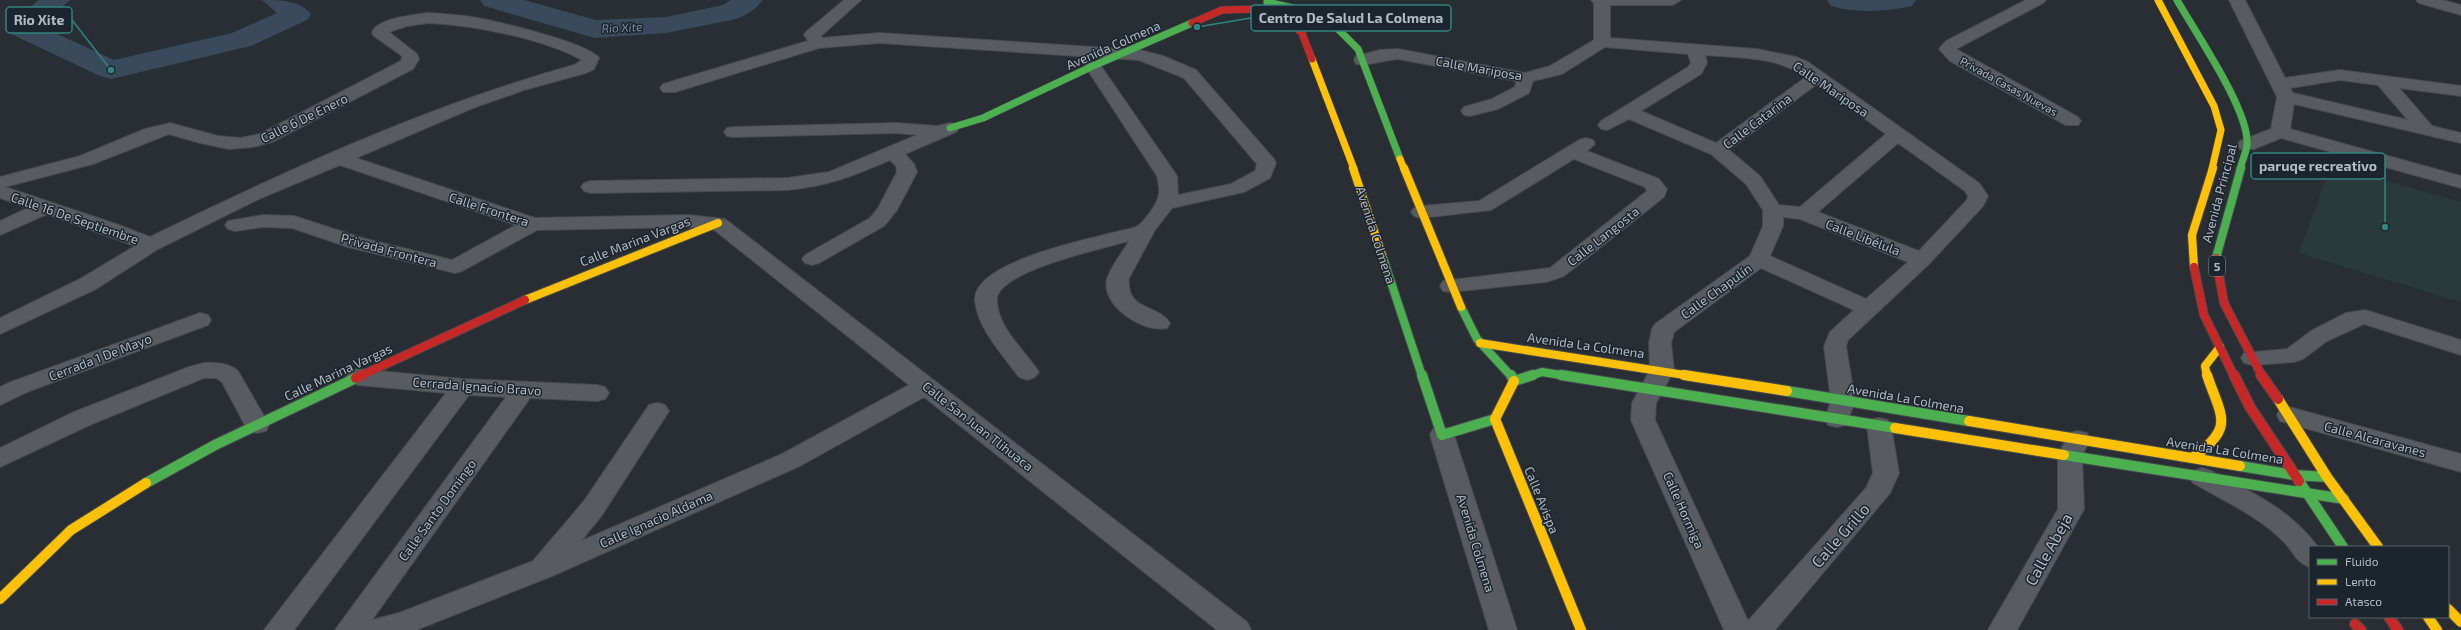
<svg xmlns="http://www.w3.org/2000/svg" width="2461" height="630" viewBox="0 0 2461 630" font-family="'Exo 2',sans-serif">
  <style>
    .green { fill: #283a3a }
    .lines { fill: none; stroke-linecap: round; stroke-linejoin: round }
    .river { fill: #384a5c; fill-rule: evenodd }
    .street-casing { stroke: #464a4e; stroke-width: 2 }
    .fast-far2-casing { stroke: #464a4e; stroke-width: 8 }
    .fast-far1-casing { stroke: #464a4e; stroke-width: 10 }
    .fast-casing { stroke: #464a4e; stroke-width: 12 }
    .slow-far2-casing { stroke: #464a4e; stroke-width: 8 }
    .slow-far1-casing { stroke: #464a4e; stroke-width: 10 }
    .slow-casing { stroke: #464a4e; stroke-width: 12 }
    .jam-far2-casing { stroke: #464a4e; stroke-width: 8 }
    .jam-far1-casing { stroke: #464a4e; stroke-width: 10 }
    .jam-casing { stroke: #464a4e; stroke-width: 12 }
    .street { fill: #585c61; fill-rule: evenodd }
    .fast-far2 { stroke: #4caf50; stroke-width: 7 }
    .fast-far1 { stroke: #4caf50; stroke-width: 8 }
    .fast { stroke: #4caf50; stroke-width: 10 }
    .slow-far2 { stroke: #ffc107; stroke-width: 7 }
    .slow-far1 { stroke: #ffc107; stroke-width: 8 }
    .slow { stroke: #ffc107; stroke-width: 10 }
    .jam-far2 { stroke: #c62828; stroke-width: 7 }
    .jam-far1 { stroke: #c62828; stroke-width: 8 }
    .jam { stroke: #c62828; stroke-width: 10 }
    .labels { text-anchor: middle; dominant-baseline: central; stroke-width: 3; stroke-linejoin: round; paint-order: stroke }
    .far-street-label { font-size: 11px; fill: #b2bac4; stroke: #1c242d }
    .far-water-label { font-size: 12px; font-style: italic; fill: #748da6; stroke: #1c242d }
    .shield { fill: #1c242d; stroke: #858d97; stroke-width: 1 }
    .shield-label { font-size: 12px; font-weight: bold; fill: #b2bac4 }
    .street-label { font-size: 13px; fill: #b2bac4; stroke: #1c242d }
    .near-street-label { font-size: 16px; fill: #b2bac4; stroke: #1c242d }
    .leader { fill: none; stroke: #30847f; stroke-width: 1.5 }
    .callout-dot { fill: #30847f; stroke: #1c242d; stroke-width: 1.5 }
    .callout { fill: #1c242d; stroke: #30847f; stroke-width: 1.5 }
    .callout-label { font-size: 14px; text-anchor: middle; font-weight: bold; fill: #b2bac4 }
  </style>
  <rect width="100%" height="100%" fill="#282e33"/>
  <!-- green -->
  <path class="green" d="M 2331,165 L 2461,202 L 2461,302 L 2299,253 Z"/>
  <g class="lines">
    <!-- river -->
    <path class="river" d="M 39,0 L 70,0 L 40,26 L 114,60 L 232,33 L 277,13 L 262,0 C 281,0 299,0 311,14 L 307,20 L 251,46 L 111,79 L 100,76 L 11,34 L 7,28 L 11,22 Z
      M 480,0 L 524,0 L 596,20 L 666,17 L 723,5 L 731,0 L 763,0 C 755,10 744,17 732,20 L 666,33 L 595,38 L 484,6 Z
      M 1827,0 L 1916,0 L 1912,6 C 1887,12 1855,13 1831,6 Z"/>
    <defs>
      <path id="street" d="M 844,0 L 861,0 L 821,36 L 822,38 L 879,33 L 1140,50 L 1163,56 L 1196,70 L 1274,159 L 1276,163 L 1270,178 L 1244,192 L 1172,208 L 1155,230 L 1129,278 C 1126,312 1157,303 1170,323 L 1167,328 C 1144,334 1100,305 1107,279 C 1111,266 1123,252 1129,241 C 1104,248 998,271 997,299 C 996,326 1025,351 1039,372 L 1035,377 L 1027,380 L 1019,377 C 1003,355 978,329 975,301 C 972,262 1086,240 1116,232 C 1122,230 1134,229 1139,225 C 1146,219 1158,203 1159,194 C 1160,189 1158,181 1157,176 L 1085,66 L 1087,62 L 1099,62 L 1101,66 L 1177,176 L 1178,195 L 1231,184 L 1255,171 L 1257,164 L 1184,78 L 1139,60 L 879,43 L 819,48 L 675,92 L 663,92 L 660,88 L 663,84 L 808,41 L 804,35 L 806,32 Z
        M 1591,0 L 1681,0 L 1673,5 L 1610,5 L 1610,38 L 1757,49 L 1796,57 L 1808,62 L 1979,183 L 1988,196 L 1983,206 L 1929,264 L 1848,340 L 1846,346 L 1855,401 L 1846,425 L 1837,427 L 1828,425 L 1825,419 L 1831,401 L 1824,346 L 1830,332 L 1854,310 L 1761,268 L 1674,332 L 1671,343 L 1674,370 L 1656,403 L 1655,420 L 1748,621 L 1866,488 L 1873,473 L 1867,426 L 1870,420 L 1879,418 L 1888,420 L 1891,426 L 1899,473 L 1890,493 L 1775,630 L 1724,630 L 1631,420 L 1632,403 L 1650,370 L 1649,343 L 1652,329 L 1655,324 L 1750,256 L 1763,226 L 1763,210 L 1746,184 L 1711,154 L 1629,119 L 1607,130 L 1601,129 L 1598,125 L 1601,121 L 1688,67 L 1691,63 L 1688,54 L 1605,47 L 1562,74 L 1533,81 L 1529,93 L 1498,109 L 1470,116 L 1464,115 L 1461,111 L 1464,107 L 1492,99 L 1515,87 L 1516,81 L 1398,59 C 1386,60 1367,66 1356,64 L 1354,60 L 1356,56 L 1380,50 L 1398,49 L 1525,73 L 1550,66 L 1594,40 L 1594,3 ZM 1705,55 C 1738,58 1777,56 1806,77 L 1716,143 L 1641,111 L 1701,74 L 1707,63 ZM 1817,84 L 1886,134 L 1800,207 L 1779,205 L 1760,176 L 1729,150 ZM 1898,143 L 1965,191 L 1968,196 L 1967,200 L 1919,251 L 1818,212 ZM 1783,217 L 1800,219 L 1908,262 L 1866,299 L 1770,256 L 1783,226 Z
        M 2026,0 L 2046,0 L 2043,3 L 1956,49 L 2078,117 L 2081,121 L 2078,125 L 2066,125 L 1950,61 L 1939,49 L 1946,41 Z
        M 2229,0 L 2245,0 L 2285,78 L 2340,70 L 2461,86 L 2461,96 L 2399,88 L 2432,126 L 2461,133 L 2461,143 L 2294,104 L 2290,129 L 2461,176 L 2461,188 L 2281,138 L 2254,149 L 2240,149 L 2238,145 L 2240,141 L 2271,129 L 2277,97 ZM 2340,80 L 2378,85 L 2408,120 L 2293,93 L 2290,88 Z
        M 2416,0 L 2442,0 L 2461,5 L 2461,15 L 2419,3 Z
        M 428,13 C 445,14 461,15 478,18 C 499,22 589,43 599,58 L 594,69 L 586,73 L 524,90 L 473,108 L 356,158 L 535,218 L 688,215 L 725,219 L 1247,622 L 1251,630 L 1217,630 L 924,397 L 800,466 L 552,576 L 416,630 L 335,630 L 506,397 L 469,395 L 294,630 L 264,630 L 446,393 L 358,385 L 350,382 L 346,377 L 350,372 L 358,369 L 463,379 L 597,385 L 605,387 L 609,393 L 605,399 L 597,401 L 530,398 L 372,620 L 399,613 L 533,561 L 584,501 L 649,405 L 657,403 L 665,405 L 669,411 L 602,515 L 581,541 L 782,454 L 909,385 L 713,229 L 688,227 L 537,230 L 462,271 L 455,273 L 348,247 L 292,228 L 263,227 L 235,231 L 228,229 L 225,225 L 228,221 L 263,215 L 294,216 L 362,238 L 452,260 L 516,225 L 340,165 L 261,198 L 158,249 L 96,289 L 0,334 L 0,318 L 80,279 L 135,246 L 47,214 L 0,235 L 0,221 L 28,208 L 0,198 L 0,177 L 80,156 L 145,129 L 170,123 L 218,136 L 241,138 L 260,134 L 401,61 L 402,56 L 374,36 L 372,33 C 376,18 415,15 428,13 ZM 428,23 C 473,25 542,38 582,60 L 574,65 C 429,105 285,171 150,237 L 119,225 L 5,187 L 93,164 L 169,134 L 200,143 L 229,149 L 253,147 L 272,142 L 413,69 L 419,59 L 417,54 L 389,32 L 407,26 Z
        M 896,123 L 938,126 L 950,123 L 956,124 L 959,128 L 956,132 L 905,154 L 914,164 L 917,172 L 897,210 L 884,226 L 819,263 L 812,265 L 805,263 L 802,259 L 805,255 L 870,218 L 878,208 L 897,172 L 896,166 L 890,160 C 853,176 828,186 787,190 L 591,193 L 584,191 L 581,187 L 584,183 L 591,181 L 787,178 L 829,172 L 917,135 L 896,133 L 733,137 L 727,136 L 724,132 L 727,128 L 733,127 Z
        M 1586,138 L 1593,140 L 1595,144 L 1587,151 L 1659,179 L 1667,189 L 1664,197 L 1564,276 L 1546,282 L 1451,292 L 1443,291 L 1440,286 L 1443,281 L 1451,280 L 1550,268 L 1647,191 L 1645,187 L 1574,159 L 1491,210 L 1421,218 L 1414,216 L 1411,212 L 1414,208 L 1421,206 L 1479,201 L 1579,140 Z
        M 2365,310 L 2461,340 L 2461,355 L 2364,324 L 2327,341 L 2303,359 L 2294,362 L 2252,365 L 2244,363 L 2241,358 L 2244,353 L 2287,349 L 2311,331 L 2346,313 Z
        M 200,313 L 208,315 L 211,320 L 208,325 L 27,392 L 0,405 L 0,387 L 11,382 Z
        M 204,363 C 216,362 229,363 238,371 L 269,425 L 266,431 L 257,433 L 248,431 L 222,382 L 216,378 L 204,378 L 92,424 L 0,467 L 0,448 L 74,412 L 189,367 Z
        M 2289,407 L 2461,454 L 2461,472 L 2280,421 L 2277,415 L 2280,409 Z
        M 1442,427 L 1451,429 L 1454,435 L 1517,630 L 1489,630 L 1430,435 L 1433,429 Z
        M 2078,431 L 2087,433 L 2090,439 L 2082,456 L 2084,509 L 2017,630 L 1988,630 L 2058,509 L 2058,456 L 2069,433 Z
        M 2202,468 L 2211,471 C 2252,493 2289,508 2318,547 L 2310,547 L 2310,567 C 2296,563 2294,552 2284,542 C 2259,516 2224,501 2193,483 L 2189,477 L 2193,471 Z"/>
      <path id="fast-far2" d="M 2177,0 C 2195,32 2250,111 2247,145 C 2246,153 2242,161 2240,169
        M 1267,2 L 1293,8 L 1317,17 L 1339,30 L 1358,49 L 1400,159
        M 950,128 L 983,118 L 1093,66 L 1192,23"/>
      <path id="fast-far1" d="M 1382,255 L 1422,376
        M 2216,258 L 2241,168
        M 1461,307 L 1477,339 L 1511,376
        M 1530,376 L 1542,372 L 1567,376"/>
      <path id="fast" d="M 1422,375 L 1442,435 L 1495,419
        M 1511,375 L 1514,381
        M 1561,375 L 1895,428
        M 1514,381 L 1533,375
        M 1787,391 L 1969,421
        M 2064,455 L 2344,499
        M 2240,466 L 2294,475 L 2327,477
        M 2299,481 L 2343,547
        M 146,483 L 215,445 L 356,378"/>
      <path id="slow-far2" d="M 2158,0 L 2214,106 L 2221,130 L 2212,169
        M 1312,59 L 1354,169
        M 1400,159 L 1404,169"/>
      <path id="slow-far1" d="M 1353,168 L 1382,255
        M 1404,168 L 1461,307
        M 2194,267 L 2192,235 L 2213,168
        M 525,300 L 718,223
        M 1480,343 L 1691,376
        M 2207,376 L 2205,366 L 2220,347"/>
      <path id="slow" d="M 1684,375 L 1787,391
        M 1514,381 L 1495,419 L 1581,630
        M 2278,399 L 2327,477 L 2378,547
        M 1969,421 L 2240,466
        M 1895,428 L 2064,455
        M 2192,458 C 2236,427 2221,417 2207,375
        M 0,599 L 71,530 L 146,483
        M 2448,609 L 2461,622
        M 2428,617 L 2437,630"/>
      <path id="jam-far2" d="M 1192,23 L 1222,10 L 1257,9 L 1282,16 L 1302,33 L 1312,59"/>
      <path id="jam-far1" d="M 2216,258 L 2224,303 L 2262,376
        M 2194,267 L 2204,315 L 2234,376
        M 360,376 L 525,300"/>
      <path id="jam" d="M 2234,375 L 2250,407 L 2299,481
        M 2261,375 L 2278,399
        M 356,378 L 363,375
        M 2389,617 L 2398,630
        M 2355,624 L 2361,630"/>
    </defs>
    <!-- street casing -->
    <use href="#street" class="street-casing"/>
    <!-- fast-far2 casing -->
    <use href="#fast-far2" class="fast-far2-casing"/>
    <!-- fast-far1 casing -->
    <use href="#fast-far1" class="fast-far1-casing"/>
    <!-- fast casing -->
    <use href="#fast" class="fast-casing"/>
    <!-- slow-far2 casing -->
    <use href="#slow-far2" class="slow-far2-casing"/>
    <!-- slow-far1 casing -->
    <use href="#slow-far1" class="slow-far1-casing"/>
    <!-- slow casing -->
    <use href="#slow" class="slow-casing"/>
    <!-- jam-far2 casing -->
    <use href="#jam-far2" class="jam-far2-casing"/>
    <!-- jam-far1 casing -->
    <use href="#jam-far1" class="jam-far1-casing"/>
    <!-- jam casing -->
    <use href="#jam" class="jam-casing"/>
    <!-- street -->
    <use href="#street" class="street"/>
    <!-- fast-far2 -->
    <use href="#fast-far2" class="fast-far2"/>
    <!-- fast-far1 -->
    <use href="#fast-far1" class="fast-far1"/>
    <!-- fast -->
    <use href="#fast" class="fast"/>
    <!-- slow-far2 -->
    <use href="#slow-far2" class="slow-far2"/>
    <!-- slow-far1 -->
    <use href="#slow-far1" class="slow-far1"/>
    <!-- slow -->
    <use href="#slow" class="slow"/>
    <!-- jam-far2 -->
    <use href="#jam-far2" class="jam-far2"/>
    <!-- jam-far1 -->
    <use href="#jam-far1" class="jam-far1"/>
    <!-- jam -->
    <use href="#jam" class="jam"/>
  </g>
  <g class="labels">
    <!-- far-street labels -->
    <g class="far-street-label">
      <text transform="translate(2009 86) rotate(29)">Privada Casas Nuevas</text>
    </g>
    <!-- far-water labels -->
    <g class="far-water-label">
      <text transform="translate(622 27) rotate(-3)">Rio Xite</text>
    </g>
    <!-- shield labels -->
    <rect class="shield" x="2209" y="256" width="16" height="20" rx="3"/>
    <g class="shield-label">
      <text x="2217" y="266">5</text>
    </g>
    <!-- street labels -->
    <g class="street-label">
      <text transform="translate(1113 45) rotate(-24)">Avenida Colmena</text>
      <text transform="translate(1479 68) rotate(10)">Calle Mariposa</text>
      <text transform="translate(1831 89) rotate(34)">Calle Mariposa</text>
      <text transform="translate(304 118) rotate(-26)">Calle 6 De Enero</text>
      <text transform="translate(1757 121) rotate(-37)">Calle Catarina</text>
      <text transform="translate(2219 193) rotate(-75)">Avenida Principal</text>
      <text transform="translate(489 209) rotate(18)">Calle Frontera</text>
      <text transform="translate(75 218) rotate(19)">Calle 16 De Septiembre</text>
      <text transform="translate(1376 235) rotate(72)">Avenida Colmena</text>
      <text transform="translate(1603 236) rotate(-38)">Calle Langosta</text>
      <text transform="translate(1863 237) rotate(21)">Calle Libélula</text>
      <text transform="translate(635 241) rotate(-21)">Calle Marina Vargas</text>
      <text transform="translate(389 250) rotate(15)">Privada Frontera</text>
      <text transform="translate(1716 291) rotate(-36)">Calle Chapulín</text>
      <text transform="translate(1586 345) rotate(8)">Avenida La Colmena</text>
      <text transform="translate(100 357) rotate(-21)">Cerrada 1 De Mayo</text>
      <text transform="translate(338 372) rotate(-25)">Calle Marina Vargas</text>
      <text transform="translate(477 386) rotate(4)">Cerrada Ignacio Bravo</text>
      <text transform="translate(1906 398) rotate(10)">Avenida La Colmena</text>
      <text transform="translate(978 426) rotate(38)">Calle San Juan Tlihuaca</text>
      <text transform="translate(2375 439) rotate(15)">Calle Alcaravanes</text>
      <text transform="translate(2225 450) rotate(9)">Avenida La Colmena</text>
      <text transform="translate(1542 500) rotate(68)">Calle Avispa</text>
      <text transform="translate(437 510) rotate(-54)">Calle Santo Domingo</text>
      <text transform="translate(1684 510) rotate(66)">Calle Hormiga</text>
      <text transform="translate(656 519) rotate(-24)">Calle Ignacio Aldama</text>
      <text transform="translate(1476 543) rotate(73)">Avenida Colmena</text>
    </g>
    <!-- near-street labels -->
    <g class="near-street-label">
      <text transform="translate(1840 535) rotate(-49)">Calle Grillo</text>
      <text transform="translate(2048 549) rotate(-61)">Calle Abeja</text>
    </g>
  </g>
  <!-- callouts -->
  <path class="leader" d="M1197 27L1251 18M111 70L72 20M2385 227L2385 166"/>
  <g class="callout-dot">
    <circle cx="1197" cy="27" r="4"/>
    <circle cx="111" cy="70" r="4"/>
    <circle cx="2385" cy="227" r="4"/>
  </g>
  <g class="callout">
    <rect x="1251" y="5" width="200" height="26" rx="4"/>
    <rect x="6" y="7" width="66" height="26" rx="4"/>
    <rect x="2251" y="153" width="134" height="26" rx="4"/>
  </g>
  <g class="callout-label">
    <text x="1351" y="23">Centro De Salud La Colmena</text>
    <text x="39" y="25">Rio Xite</text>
    <text x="2318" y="171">paruqe recreativo</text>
  </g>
  <!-- legend -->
  <rect x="2309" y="546" width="140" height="72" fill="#1c242d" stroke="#586069"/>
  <rect x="2317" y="559" width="20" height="6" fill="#4caf50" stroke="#586069"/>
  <text x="2345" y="566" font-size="12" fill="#b2bac4">Fluido</text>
  <rect x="2317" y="579" width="20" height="6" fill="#ffc107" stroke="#586069"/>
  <text x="2345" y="586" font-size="12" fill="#b2bac4">Lento</text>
  <rect x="2317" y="599" width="20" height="6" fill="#c62828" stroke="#586069"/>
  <text x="2345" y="606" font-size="12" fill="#b2bac4">Atasco</text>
</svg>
